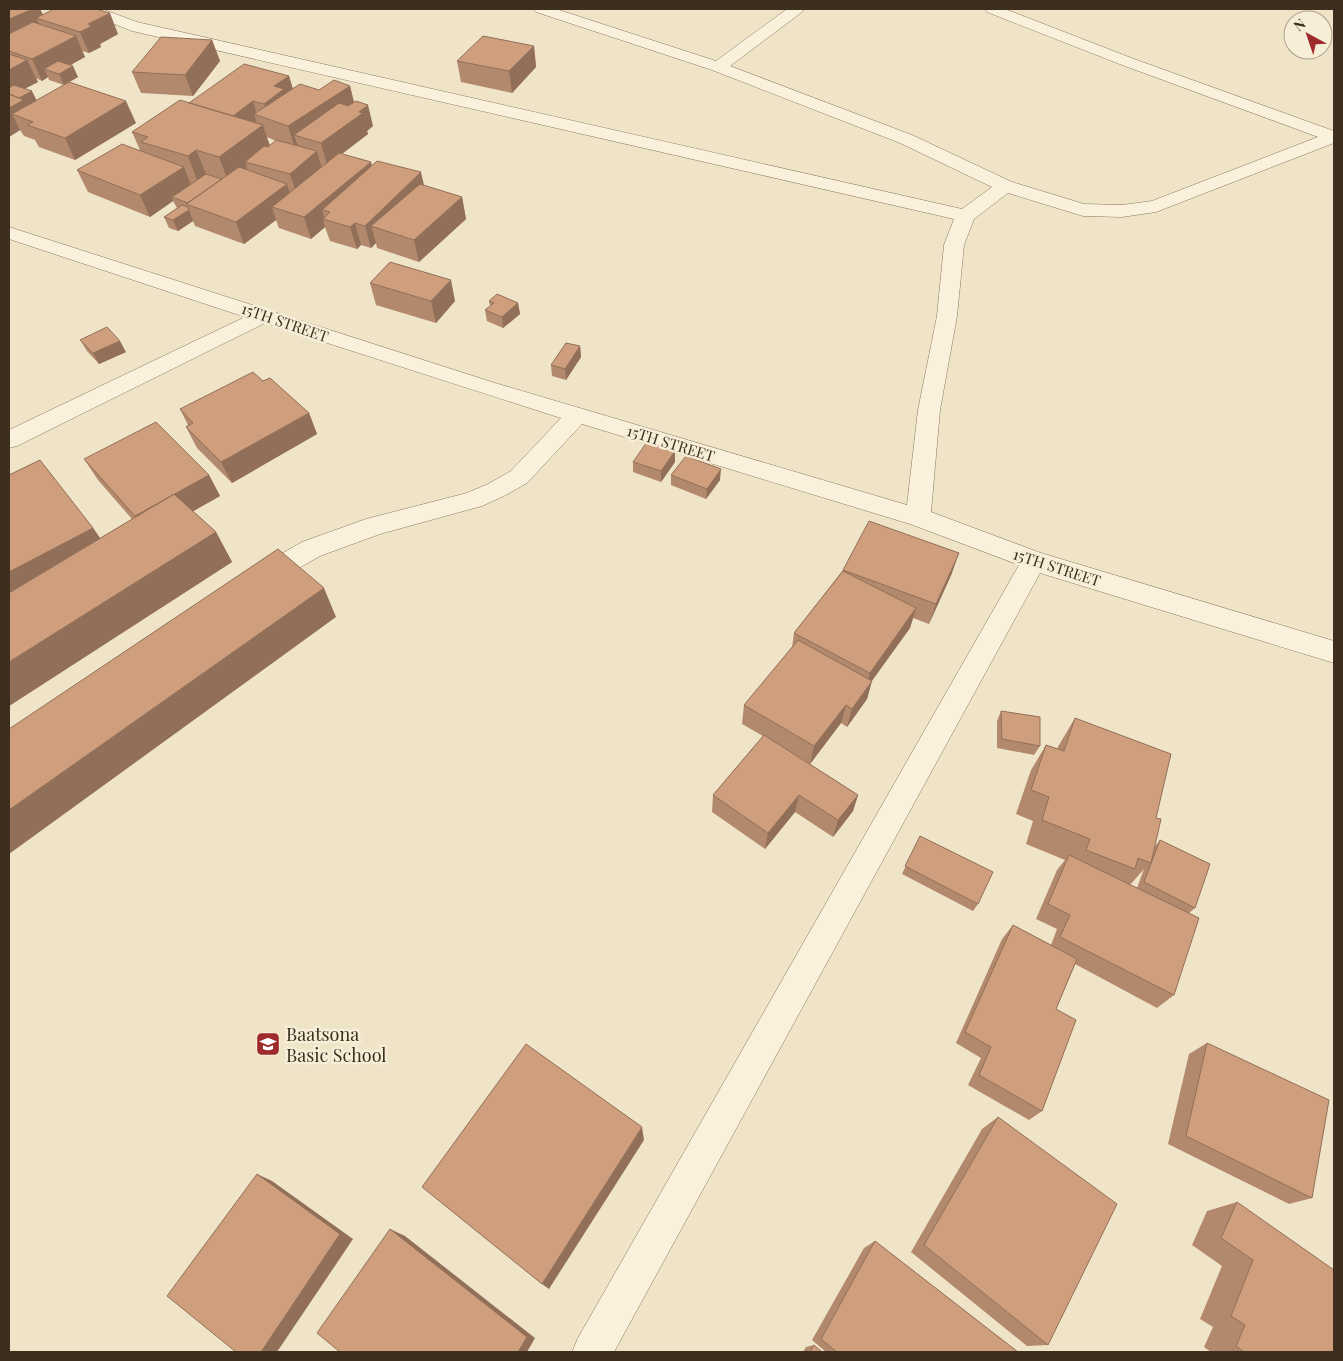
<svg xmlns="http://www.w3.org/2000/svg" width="1343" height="1361" viewBox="0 0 1343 1361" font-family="'Playfair Display',serif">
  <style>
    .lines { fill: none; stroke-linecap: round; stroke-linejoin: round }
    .minor-casing { stroke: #8d765c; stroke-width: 1 }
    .minor { fill: #faf1dc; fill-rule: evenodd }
    .wall { fill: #b2896c; fill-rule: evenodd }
    .shaded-wall { fill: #916f58 }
    .building { fill: #cf9f7d; stroke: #916f58 }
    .labels { text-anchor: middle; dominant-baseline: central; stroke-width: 5; stroke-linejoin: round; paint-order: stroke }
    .street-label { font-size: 15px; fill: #3d2e20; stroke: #f7eed8 }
    .near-poi-label { font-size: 18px; fill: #3d2e20; stroke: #f7eed8; text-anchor: start }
  </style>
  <rect width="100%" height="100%" fill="#f0e4c8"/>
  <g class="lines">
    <defs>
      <path id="minor" d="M 81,9 L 102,9 L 137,22 L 962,209 L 992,187 L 900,143 L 712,70 L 536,12 L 533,9 L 556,9 L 716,61 L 787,9 L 804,9 L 802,12 L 730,66 L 912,135 L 1012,182 L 1084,204 L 1122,205 L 1152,201 L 1318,137 L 1122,65 L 987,12 L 985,9 L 1005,9 L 1134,59 L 1334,131 L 1334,143 L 1156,212 L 1122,217 L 1083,216 L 1008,193 L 974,219 L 964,245 L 957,316 L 940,410 L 931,512 L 1041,553 L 1334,641 L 1334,663 L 1040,573 L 614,1352 L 572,1352 L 578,1338 L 1019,565 L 910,524 L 582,424 L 527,483 L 504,496 L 482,506 L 380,534 L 320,556 L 268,586 L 259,589 L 250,586 L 246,579 L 250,572 L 302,542 L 366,519 L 467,493 L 488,484 L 511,471 L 561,418 L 265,323 L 17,446 L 9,448 L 9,430 L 245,317 L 9,239 L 9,227 L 495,383 L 907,505 L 918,410 L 937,316 L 944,245 L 954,219 L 132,31 L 84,12 Z"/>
    </defs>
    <!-- minor casing -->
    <use href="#minor" class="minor-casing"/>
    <!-- minor -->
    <use href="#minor" class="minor"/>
  </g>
  <!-- wall -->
  <path class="wall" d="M 9,9 L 40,9 L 43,15 L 118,34 L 100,44 L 101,47 L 89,53 L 82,51 L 85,57 L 70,65 L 78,77 L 64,85 L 49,80 L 48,77 L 42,81 L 36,78 L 38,82 L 25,88 L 37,101 L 136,123 L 75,160 L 39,147 L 35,140 L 24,136 L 20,130 L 9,137 Z
    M 212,40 L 220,61 L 193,96 L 141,93 L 132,72 Z
    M 534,46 L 536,67 L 512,93 L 461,82 L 457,61 Z
    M 289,76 L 293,89 L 319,90 L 350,86 L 354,102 L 373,126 L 367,131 L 368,134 L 342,154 L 371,162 L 372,166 L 424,186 L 462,197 L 466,219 L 419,262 L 377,248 L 376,243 L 371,248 L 361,245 L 357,249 L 330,241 L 325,227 L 311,239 L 279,228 L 276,220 L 244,244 L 195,226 L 193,221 L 178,231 L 169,228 L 164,217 L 177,208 L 173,201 L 150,217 L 88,192 L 77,170 L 140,150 L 132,132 L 189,103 ZM 267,137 L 276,141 L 270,145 Z
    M 370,283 L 455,301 L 436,323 L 376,305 Z
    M 489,301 L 518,303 L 520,314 L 503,328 L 487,321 L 485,310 L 490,306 Z
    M 80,340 L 126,352 L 99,364 L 87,351 Z
    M 580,346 L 581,357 L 566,380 L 552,376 L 551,365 Z
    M 263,381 L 309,413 L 317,434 L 232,483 L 197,448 L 186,427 L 188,425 L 180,409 Z
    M 675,451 L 675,462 L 661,482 L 633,472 L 633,462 Z
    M 84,459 L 209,475 L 220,496 L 193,511 L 216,532 L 232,562 L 9,706 L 9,475 L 93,528 L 100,538 L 132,519 L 98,480 Z
    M 671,475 L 720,480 L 706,499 L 671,485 Z
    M 843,570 L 952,573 L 929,624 L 913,618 L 910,628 L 872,680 L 867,699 L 847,727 L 841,723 L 810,764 L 858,795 L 853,811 L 833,837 L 795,812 L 765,849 L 712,812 L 713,795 L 763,736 L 742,724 L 744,705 L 792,648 L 794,633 Z
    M 1001,711 L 1040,746 L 1034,755 L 997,748 L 997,721 Z
    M 1075,718 L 1156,818 L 1155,846 L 1160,840 L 1195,908 L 1189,913 L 1174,995 L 1157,1008 L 1075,964 L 1056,1009 L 1042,1111 L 1029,1120 L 968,1085 L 981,1058 L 956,1043 L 1002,939 L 1013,925 L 1051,945 L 1057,929 L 1036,919 L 1057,870 L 1065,860 L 1026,844 L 1033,821 L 1016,814 L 1031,770 L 1046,745 L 1057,749 L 1059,745 ZM 1144,869 L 1137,888 L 1130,885 Z
    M 920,836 L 978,904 L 973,911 L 902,874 Z
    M 1207,1043 L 1312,1198 L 1289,1204 L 1168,1144 L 1189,1054 Z
    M 998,1117 L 1048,1345 L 1027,1346 L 911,1252 L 982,1129 Z
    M 1237,1202 L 1334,1352 L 1211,1352 L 1204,1347 L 1213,1327 L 1200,1319 L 1222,1266 L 1192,1245 L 1207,1211 Z
    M 875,1241 L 1018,1352 L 826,1352 L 812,1340 L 864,1248 Z
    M 814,1345 L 822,1352 L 803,1352 L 806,1347 Z"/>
  <!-- shaded-wall -->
  <path class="shaded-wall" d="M 33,9 L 40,9 L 46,21 L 36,18 L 42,30 L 9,44 L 9,19 Z
    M 110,13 L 118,34 L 100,44 L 101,47 L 89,53 L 80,32 L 88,24 Z
    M 76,36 L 85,57 L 56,73 L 44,69 L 48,77 L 42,81 L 32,59 Z
    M 212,40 L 220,61 L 193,96 L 185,75 Z
    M 534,46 L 536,67 L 512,93 L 509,71 Z
    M 27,60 L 38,82 L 9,97 L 9,70 Z
    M 73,66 L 78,77 L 64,85 L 59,74 Z
    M 289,76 L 295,97 L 269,119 L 264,104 L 274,86 Z
    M 350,86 L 355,107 L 294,135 L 298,146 L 295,148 L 288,126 Z
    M 32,91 L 37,101 L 12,114 L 20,130 L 9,137 L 9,108 L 14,100 Z
    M 126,101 L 136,123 L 75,160 L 65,138 Z
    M 253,101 L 257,115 L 254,114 L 257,125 L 233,116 Z
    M 368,105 L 373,126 L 367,131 L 368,134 L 327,165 L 321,143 L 359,112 Z
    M 263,125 L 273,157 L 245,162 L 249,175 L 228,181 L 219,157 Z
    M 196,150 L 209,181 L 200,188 L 188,156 Z
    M 317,151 L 323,173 L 297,196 L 290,174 Z
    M 371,162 L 376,183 L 330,212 L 322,210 L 325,220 L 323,219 L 325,227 L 311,239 L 304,217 Z
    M 184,167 L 192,188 L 172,197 L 173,201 L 150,217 L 140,195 Z
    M 421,172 L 426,194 L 371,226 L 376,243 L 371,248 L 365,226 Z
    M 287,184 L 294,206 L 272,207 L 276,220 L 244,244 L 236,222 Z
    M 462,197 L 466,219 L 419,262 L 414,240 Z
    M 189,210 L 193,221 L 178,231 L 173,220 Z
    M 355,223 L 361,245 L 357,249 L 350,227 Z
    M 451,280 L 455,301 L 436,323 L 431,301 Z
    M 518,303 L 520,314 L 503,328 L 502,317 Z
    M 120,341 L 126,352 L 99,364 L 93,353 Z
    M 580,346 L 581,357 L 566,380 L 565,369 Z
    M 309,413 L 317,434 L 232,483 L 221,462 Z
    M 675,451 L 675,462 L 661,482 L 661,471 Z
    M 721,469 L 720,480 L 706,499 L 707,489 Z
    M 209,475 L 220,496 L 148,537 L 135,516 Z
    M 93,528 L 114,558 L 9,601 L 9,572 Z
    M 216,532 L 232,562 L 9,706 L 9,662 Z
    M 959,553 L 952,573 L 929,624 L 936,604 Z
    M 324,588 L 336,617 L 9,854 L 9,810 Z
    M 916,608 L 910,628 L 864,692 L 870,673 Z
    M 872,681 L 867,699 L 847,727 L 852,709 Z
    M 846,705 L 841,723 L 810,764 L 814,746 Z
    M 799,795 L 795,812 L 765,849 L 768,833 Z
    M 858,795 L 853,811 L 833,837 L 838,820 Z
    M 642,1127 L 644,1140 L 549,1289 L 542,1284 Z
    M 257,1174 L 272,1181 L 353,1239 L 277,1352 L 261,1352 Z
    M 390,1229 L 405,1236 L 535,1338 L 527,1352 L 518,1352 Z"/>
  <!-- building -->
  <path class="building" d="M 9,9 L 33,9 L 9,19 Z
    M 54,9 L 96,9 L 110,13 L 88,24 L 92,26 L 80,32 L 36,18 Z
    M 33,22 L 76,36 L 32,59 L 9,51 L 9,34 Z
    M 483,36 L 534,46 L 509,71 L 457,61 Z
    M 161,37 L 212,40 L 185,75 L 132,72 Z
    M 9,54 L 27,60 L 9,70 Z
    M 58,61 L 73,66 L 59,74 L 44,69 Z
    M 244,64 L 289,76 L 274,86 L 284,89 L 264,104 L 253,101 L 233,116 L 189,103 Z
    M 334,80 L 350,86 L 288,126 L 254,114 L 300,84 L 319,90 Z
    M 69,82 L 126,101 L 65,138 L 27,125 L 33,122 L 12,114 Z
    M 14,85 L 32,91 L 19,98 L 9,94 L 9,88 Z
    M 9,94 L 24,100 L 9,108 Z
    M 180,100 L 263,125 L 219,157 L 196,150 L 188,156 L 141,142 L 148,137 L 132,132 Z
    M 356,101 L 368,105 L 359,112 L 363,113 L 321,143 L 294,135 L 339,103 L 348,106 Z
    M 276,140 L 317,151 L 290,174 L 245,162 L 264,146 L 268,147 Z
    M 122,144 L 184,167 L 140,195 L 77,170 Z
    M 339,153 L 371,162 L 304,217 L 272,207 Z
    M 377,161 L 421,172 L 365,226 L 355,223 L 350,227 L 323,219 L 330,212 L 322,210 Z
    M 239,167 L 287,184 L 236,222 L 186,204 Z
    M 206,174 L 222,179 L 188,203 L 172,197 Z
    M 420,184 L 462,197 L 414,240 L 371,226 Z
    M 182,205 L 188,207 L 189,210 L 173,220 L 164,217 Z
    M 390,262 L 451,280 L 431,301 L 370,283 Z
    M 497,294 L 518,303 L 502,317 L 485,310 L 494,303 L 489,301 Z
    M 107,327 L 120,341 L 93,353 L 80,340 Z
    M 566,343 L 580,346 L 565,369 L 551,365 Z
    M 253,372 L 263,381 L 270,378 L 309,413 L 221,462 L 186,427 L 193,423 L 180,409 Z
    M 156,422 L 209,475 L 135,516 L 84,459 Z
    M 647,442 L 675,451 L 661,471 L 633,462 Z
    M 686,456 L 721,469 L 707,489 L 671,475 Z
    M 40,460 L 93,528 L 9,572 L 9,475 Z
    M 174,494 L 216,532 L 9,662 L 9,593 Z
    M 869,521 L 959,553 L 936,604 L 843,570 Z
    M 278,549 L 324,588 L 9,810 L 9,729 Z
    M 843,571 L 916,608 L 870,673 L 794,633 Z
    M 798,640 L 872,681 L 852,709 L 846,705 L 814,746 L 744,705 Z
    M 1001,711 L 1040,717 L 1040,746 L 1002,739 Z
    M 1075,718 L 1171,754 L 1156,818 L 1161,819 L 1151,863 L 1138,858 L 1135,869 L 1086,850 L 1090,839 L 1042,820 L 1049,797 L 1031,790 L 1046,745 L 1064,751 Z
    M 764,735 L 858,795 L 838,820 L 799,795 L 768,833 L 713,795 Z
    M 920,836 L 993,872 L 978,904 L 905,866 Z
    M 1160,840 L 1210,864 L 1195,908 L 1144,882 Z
    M 1069,855 L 1199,918 L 1174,995 L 1060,937 L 1070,915 L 1048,904 Z
    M 1013,925 L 1077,959 L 1056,1009 L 1076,1020 L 1042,1111 L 979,1075 L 991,1047 L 965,1032 Z
    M 1207,1043 L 1329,1100 L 1312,1198 L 1186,1136 Z
    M 526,1044 L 642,1127 L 542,1284 L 422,1187 Z
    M 998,1117 L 1117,1204 L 1048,1345 L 924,1245 Z
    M 257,1174 L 340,1234 L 261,1352 L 236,1352 L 167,1296 Z
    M 1237,1202 L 1334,1270 L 1334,1352 L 1244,1352 L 1236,1346 L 1245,1325 L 1231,1316 L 1253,1260 L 1221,1238 Z
    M 390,1229 L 527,1337 L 518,1352 L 340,1352 L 317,1333 Z
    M 875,1241 L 1018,1352 L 837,1352 L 821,1339 Z
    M 814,1345 L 822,1352 L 810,1352 Z"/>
  <!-- icons -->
  <defs>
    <symbol id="school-square" viewBox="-11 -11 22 22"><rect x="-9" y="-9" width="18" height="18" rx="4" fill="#9e2a2b" stroke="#f7eed8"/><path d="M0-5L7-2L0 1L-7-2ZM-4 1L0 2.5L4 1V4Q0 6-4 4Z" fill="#fff"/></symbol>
  </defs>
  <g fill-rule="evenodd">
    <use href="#school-square" x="254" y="1030" width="28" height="28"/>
  </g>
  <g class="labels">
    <!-- street labels -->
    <g class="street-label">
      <text transform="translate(285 322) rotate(19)">15TH STREET</text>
      <text transform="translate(671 443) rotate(17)">15TH STREET</text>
      <text transform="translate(1057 567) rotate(18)">15TH STREET</text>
    </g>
    <!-- near-poi labels -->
    <g class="near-poi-label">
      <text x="286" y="1034">Baatsona<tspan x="286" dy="21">Basic School</tspan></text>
    </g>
  </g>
  <!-- border -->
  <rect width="1343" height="1361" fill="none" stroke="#3d2e20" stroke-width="20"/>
  <!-- north arrow -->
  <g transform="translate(1308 35) rotate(320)"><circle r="24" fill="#f7eed8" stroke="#ada18e"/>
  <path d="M0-4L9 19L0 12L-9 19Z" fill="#9e2a2b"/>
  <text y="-8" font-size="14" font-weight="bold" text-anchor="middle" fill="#3d2e20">N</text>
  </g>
</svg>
